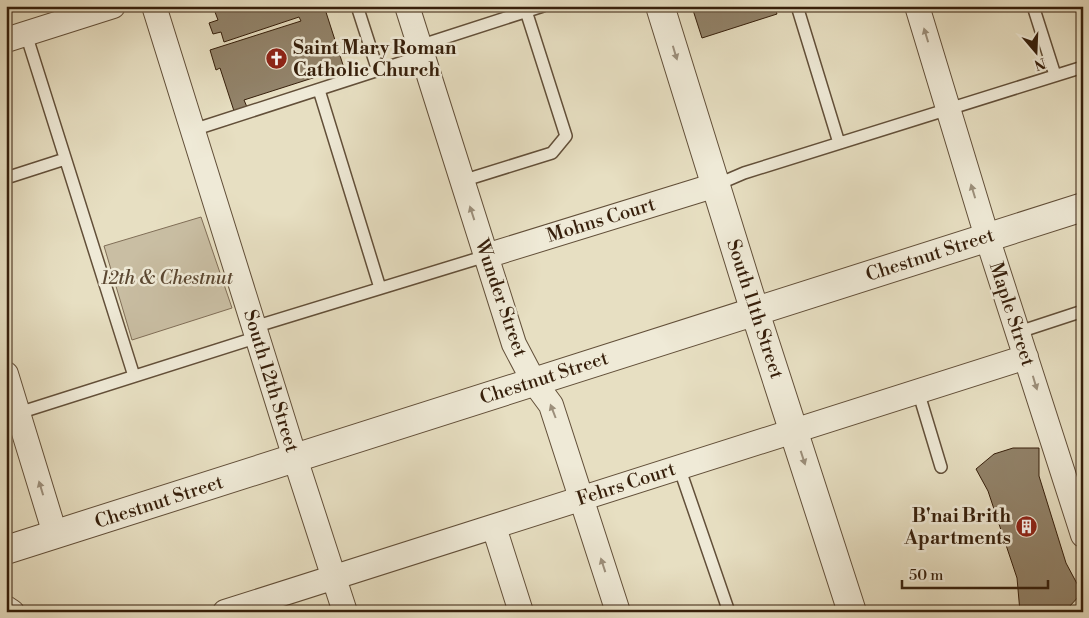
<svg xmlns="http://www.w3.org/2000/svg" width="1089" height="618" viewBox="0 0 1089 618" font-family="'Libre Bodoni',serif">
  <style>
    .green { fill: #c9bea3; stroke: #806e57 }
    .building { fill: #92836a; stroke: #361f0b }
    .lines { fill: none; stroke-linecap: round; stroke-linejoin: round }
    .service-casing { stroke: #624f39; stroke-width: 14 }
    .minor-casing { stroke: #624f39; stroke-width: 26 }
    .tertiary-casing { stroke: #624f39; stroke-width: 30 }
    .service { stroke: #efead7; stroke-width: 11 }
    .minor { stroke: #efead7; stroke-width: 24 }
    .tertiary { stroke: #efead7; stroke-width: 28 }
    .oneway { fill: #9c8f7b }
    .labels { text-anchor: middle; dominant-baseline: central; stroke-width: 5; stroke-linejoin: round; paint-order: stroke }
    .poi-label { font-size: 19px; font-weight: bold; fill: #361f0b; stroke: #efead7; text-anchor: start }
    .street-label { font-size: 19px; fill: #361f0b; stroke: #efead7 }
    .park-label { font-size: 19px; font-style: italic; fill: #5b4731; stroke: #efead7 }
  </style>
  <rect width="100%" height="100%" fill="#e7dfc2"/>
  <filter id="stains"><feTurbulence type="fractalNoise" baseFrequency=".004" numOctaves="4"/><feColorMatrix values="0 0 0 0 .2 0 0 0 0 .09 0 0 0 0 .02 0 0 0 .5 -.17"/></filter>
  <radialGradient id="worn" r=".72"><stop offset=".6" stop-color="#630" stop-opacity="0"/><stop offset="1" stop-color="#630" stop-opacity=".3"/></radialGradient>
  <!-- green -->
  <path class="green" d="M 201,217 L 232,308 L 132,340 L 104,246 Z"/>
  <!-- building -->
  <path class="building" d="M 233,6 L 324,6 L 344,68 L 244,100 L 247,107 L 234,111 L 220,68 L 216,70 L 210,50 L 301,21 L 299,17 L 224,42 L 221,32 L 213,34 L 209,23 L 218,20 L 215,12 Z
    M 690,6 L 774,6 L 777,14 L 702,38 L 692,7 Z
    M 1013,448 L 1039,448 L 1039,476 L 1066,563 L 1082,593 L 1068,608 L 1057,612 L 1020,612 L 1017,578 L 988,491 L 976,469 L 994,454 Z"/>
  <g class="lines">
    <defs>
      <path id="service" d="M 357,6 L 378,71
        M 797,6 L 839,143
        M 1033,6 L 1055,75
        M 26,34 L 134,376
        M 419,46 L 543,6
        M 319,90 L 380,288
        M 193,130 L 422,56
        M 6,178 L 65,159
        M 462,181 L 552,153 L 566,136 L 526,11
        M 716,185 L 744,173 L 1083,67
        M 254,327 L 486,256
        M 1019,332 L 1083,311
        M 918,391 L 941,467
        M 6,417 L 258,337
        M 679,467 L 729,612"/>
      <path id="minor" d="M 154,6 L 295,458 L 345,612
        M 407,6 L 514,344 L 534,382 L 551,405 L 618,612
        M 917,6 L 987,237 L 1083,535
        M 6,40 L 113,6
        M 486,256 L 716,185
        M 6,374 L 55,534
        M 494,527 L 521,612
        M 6,608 L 12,612
        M 225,612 L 1026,357"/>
      <path id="tertiary" d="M 660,6 L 755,312 L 852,612
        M 6,550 L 1083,207"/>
    </defs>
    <!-- service casing -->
    <use href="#service" class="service-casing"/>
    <!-- minor casing -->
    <use href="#minor" class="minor-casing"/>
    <!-- tertiary casing -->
    <use href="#tertiary" class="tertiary-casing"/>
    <!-- service -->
    <use href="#service" class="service"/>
    <!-- minor -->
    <use href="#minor" class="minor"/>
    <!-- tertiary -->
    <use href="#tertiary" class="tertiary"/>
  </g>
  <!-- one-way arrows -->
  <defs><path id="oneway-solid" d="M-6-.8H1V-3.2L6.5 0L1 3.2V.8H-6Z" transform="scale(1.25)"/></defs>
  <g class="oneway">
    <use href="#oneway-solid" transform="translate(926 35) rotate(-107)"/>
    <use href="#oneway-solid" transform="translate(675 53) rotate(73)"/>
    <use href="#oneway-solid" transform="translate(973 191) rotate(-107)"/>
    <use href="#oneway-solid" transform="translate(472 213) rotate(-108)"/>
    <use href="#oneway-solid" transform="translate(1035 383) rotate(73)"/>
    <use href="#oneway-solid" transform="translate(553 411) rotate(-111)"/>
    <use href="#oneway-solid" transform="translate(803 458) rotate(72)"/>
    <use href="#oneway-solid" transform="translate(41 488) rotate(-107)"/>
    <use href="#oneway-solid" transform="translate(603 565) rotate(-108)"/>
  </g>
  <!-- icons -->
  <defs>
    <symbol id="church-disc" viewBox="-11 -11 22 22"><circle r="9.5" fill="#8f2418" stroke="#efead7"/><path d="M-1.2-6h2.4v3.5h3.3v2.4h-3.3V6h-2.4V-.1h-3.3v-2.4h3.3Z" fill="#fff"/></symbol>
    <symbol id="building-disc" viewBox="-11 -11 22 22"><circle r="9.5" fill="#8f2418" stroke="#efead7"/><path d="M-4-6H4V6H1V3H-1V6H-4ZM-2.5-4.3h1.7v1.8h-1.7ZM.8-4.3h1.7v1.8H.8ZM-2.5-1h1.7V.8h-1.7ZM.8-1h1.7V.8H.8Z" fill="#fff"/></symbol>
  </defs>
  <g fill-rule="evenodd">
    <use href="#church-disc" x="264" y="46" width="25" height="25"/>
    <use href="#building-disc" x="1014" y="514" width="25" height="25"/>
  </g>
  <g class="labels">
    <!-- poi labels -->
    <g class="poi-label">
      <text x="293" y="48">Saint Mary Roman<tspan x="293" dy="22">Catholic Church</tspan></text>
      <text x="1011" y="516" text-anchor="end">B'nai Brith<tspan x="1011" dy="22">Apartments</tspan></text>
    </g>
    <!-- street labels -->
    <g class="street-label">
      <text transform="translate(601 220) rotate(-17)">Mohns Court</text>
      <text transform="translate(930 255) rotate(-18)">Chestnut Street</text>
      <text transform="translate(501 298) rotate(71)">Wunder Street</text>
      <text transform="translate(755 309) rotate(72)">South 11th Street</text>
      <text transform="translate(1012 314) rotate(72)">Maple Street</text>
      <text transform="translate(544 378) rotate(-18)">Chestnut Street</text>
      <text transform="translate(271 381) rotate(73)">South 12th Street</text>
      <text transform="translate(626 484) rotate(-18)">Fehrs Court</text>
      <text transform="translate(159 502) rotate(-18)">Chestnut Street</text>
    </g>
    <!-- park labels -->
    <g class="park-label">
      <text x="167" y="278">12th &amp; Chestnut</text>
    </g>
  </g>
  <!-- margin -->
  <rect width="1089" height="618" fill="none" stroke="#e7dfc2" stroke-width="25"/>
  <rect x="8" y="8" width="1074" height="603" fill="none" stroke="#361f0b" stroke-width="2.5"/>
  <rect x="12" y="12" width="1064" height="593" fill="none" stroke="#361f0b"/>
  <!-- north arrow -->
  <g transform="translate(1036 52) rotate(161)" stroke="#efead7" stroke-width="4" paint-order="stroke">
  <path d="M0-4L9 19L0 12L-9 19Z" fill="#361f0b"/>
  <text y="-8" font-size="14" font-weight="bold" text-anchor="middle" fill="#361f0b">N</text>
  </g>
  <!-- scale -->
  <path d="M902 580v8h146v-8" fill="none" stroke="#361f0b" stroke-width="2.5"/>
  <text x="909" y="580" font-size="15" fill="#361f0b" stroke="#efead7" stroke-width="4" paint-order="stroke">50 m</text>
  <rect width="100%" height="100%" filter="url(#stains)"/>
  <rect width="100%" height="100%" fill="url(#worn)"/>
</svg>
